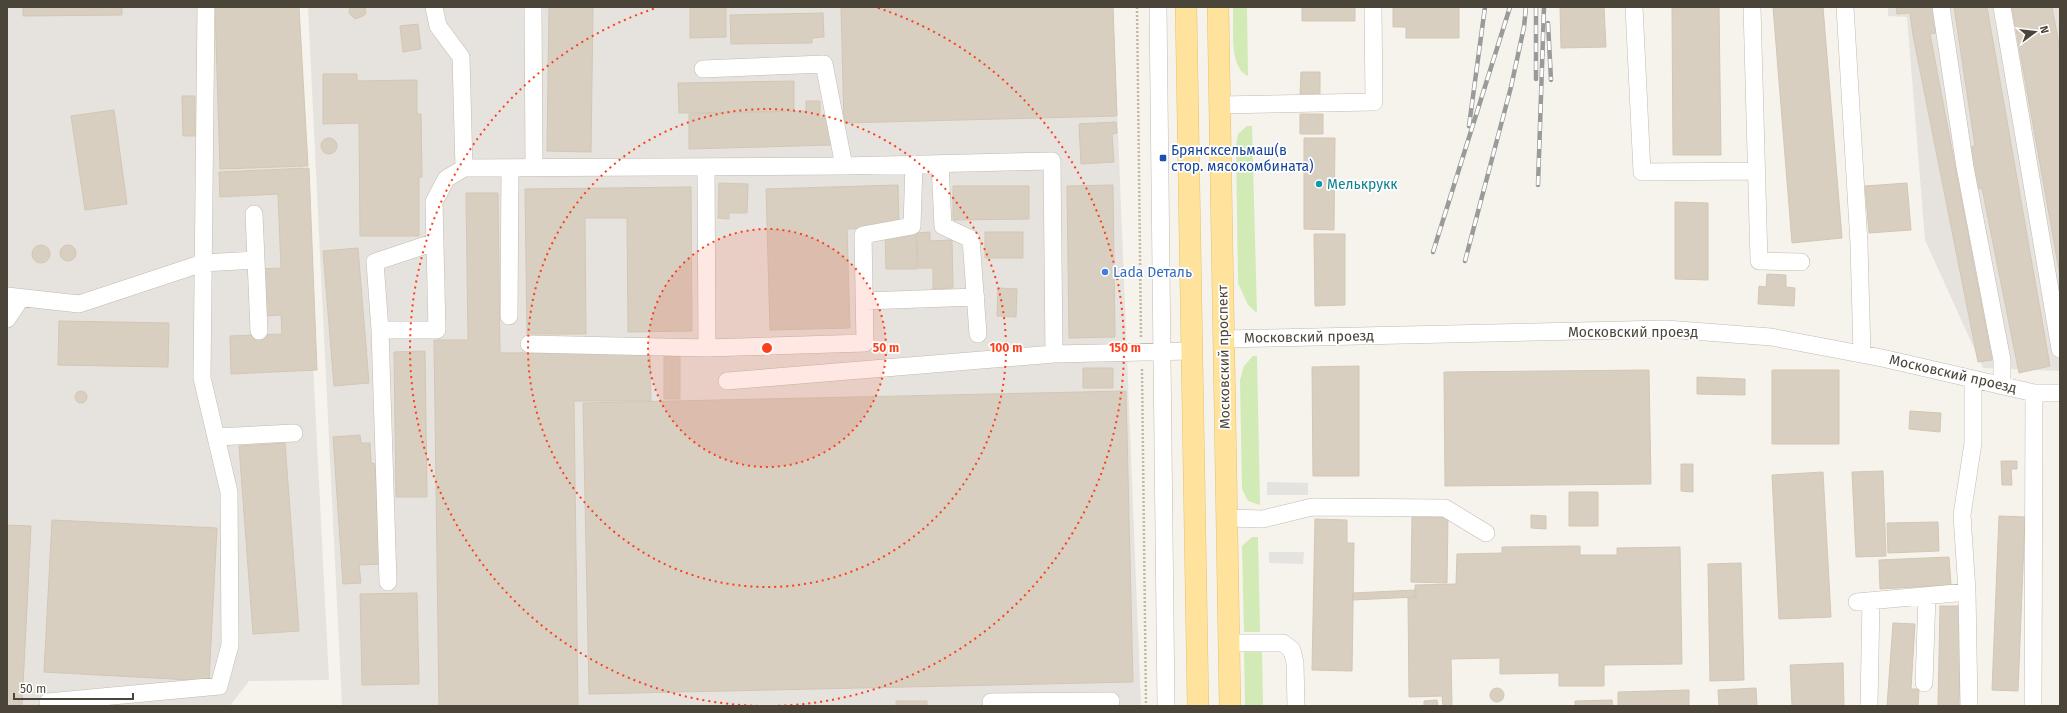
<svg xmlns="http://www.w3.org/2000/svg" width="2067" height="713" viewBox="0 0 2067 713" font-family="'Fira Sans',sans-serif">
  <style>
    .industrial { fill: #e6e2dd }
    .green { fill: #d2eab5 }
    .parking { fill: #e5e3e0 }
    .building { fill: #d8cfc1; stroke: #d3c7b4 }
    .lines { fill: none; stroke-linecap: round; stroke-linejoin: round }
    .minor-casing { stroke: #c2bbae; stroke-width: 18 }
    .major-casing { stroke: #e6c16a; stroke-width: 22 }
    .path { stroke: #c4b79f; stroke-width: 2.5; stroke-dasharray: 2 2; stroke-linecap: butt }
    .minor { stroke: #fff; stroke-width: 17 }
    .major { stroke: #ffe39c; stroke-width: 21 }
    .rail-casing { stroke: #9a9a9a; stroke-width: 4.5 }
    .rail { stroke: #fff; stroke-width: 3; stroke-dasharray: 9; stroke-linecap: butt }
    .ring { fill: none; stroke: #fc3f1d; stroke-width: 2; stroke-dasharray: 2 4 }
    .transit-dot { fill: #1a4fb4; stroke: #fff; stroke-width: 1.5 }
    .culture-dot { fill: #0f9aa8; stroke: #fff; stroke-width: 1.5 }
    .shop-dot { fill: #3f7fe0; stroke: #fff; stroke-width: 1.5 }
    .labels { text-anchor: middle; dominant-baseline: central; stroke-width: 3.5; stroke-linejoin: round; paint-order: stroke }
    .transit-label { font-size: 14px; fill: #164399; stroke: #fff; text-anchor: start }
    .culture-label { font-size: 14px; fill: #0d838f; stroke: #fff; text-anchor: start }
    .shop-label { font-size: 14px; fill: #366cbe; stroke: #fff; text-anchor: start }
    .street-label { font-size: 14px; fill: #4b4439; stroke: #fff }
    .centre { fill: #fc3f1d; stroke: #fff; stroke-width: 2 }
    .ring-label { font-size: 12px; text-anchor: middle; font-weight: bold; fill: #fc3f1d; stroke: #fff; stroke-width: 3.5; stroke-linejoin: round; paint-order: stroke }
  </style>
  <rect width="100%" height="100%" fill="#f6f3ec"/>
  <!-- industrial -->
  <path class="industrial" d="M 7,7 L 295,7 L 329,680 L 249,681 L 230,706 L 7,706 Z
    M 308,7 L 1113,7 L 1141,706 L 342,706 Z
    M 1888,7 L 2060,7 L 2060,371 L 1983,368 L 1925,240 L 1907,17 L 1888,16 Z"/>
  <!-- green -->
  <path class="green" d="M 1233,7 L 1247,7 L 1248,76 C 1228,67 1234,26 1233,7 Z
    M 1247,126 L 1252,126 L 1257,313 L 1248,305 L 1238,283 L 1236,145 L 1238,134 Z
    M 1253,356 L 1257,356 L 1260,505 L 1248,501 L 1242,489 L 1240,380 L 1244,366 Z
    M 1252,537 L 1258,537 L 1260,632 L 1244,632 L 1242,546 Z
    M 1244,650 L 1262,650 L 1263,706 L 1245,706 Z"/>
  <!-- parking -->
  <path class="parking" d="M 1267,482 L 1308,483 L 1308,495 L 1267,495 Z
    M 1269,552 L 1304,552 L 1303,564 L 1269,563 Z"/>
  <!-- building -->
  <path class="building" d="M 23,7 L 122,7 L 122,15 L 23,16 Z
    M 215,7 L 299,7 L 308,166 L 220,169 Z
    M 350,7 L 365,7 L 366,13 L 363,16 L 355,19 L 349,13 Z
    M 549,7 L 593,7 L 591,152 L 547,151 Z
    M 690,7 L 726,7 L 726,37 L 690,38 Z
    M 841,7 L 1113,7 L 1117,116 L 844,123 Z
    M 1302,7 L 1355,7 L 1355,21 L 1302,21 Z
    M 1393,7 L 1459,7 L 1459,38 L 1406,38 L 1406,27 L 1393,27 Z
    M 1560,7 L 1604,7 L 1606,47 L 1561,48 Z
    M 1672,7 L 1719,7 L 1721,155 L 1673,155 Z
    M 1773,7 L 1823,7 L 1842,238 L 1792,243 Z
    M 1896,7 L 1934,7 L 1939,22 L 1933,23 L 1936,33 L 1930,34 L 1992,360 L 1978,362 L 1913,35 L 1910,13 L 1897,14 Z
    M 1954,7 L 1987,7 L 2050,366 L 2019,373 L 1982,188 L 1977,189 L 1970,147 L 1975,146 Z
    M 2012,7 L 2052,7 L 2060,50 L 2060,276 Z
    M 823,13 L 824,37 L 812,38 L 812,43 L 731,44 L 730,15 Z
    M 418,24 L 421,49 L 403,52 L 400,26 Z
    M 1301,72 L 1320,72 L 1320,94 L 1300,94 Z
    M 323,74 L 357,74 L 357,81 L 417,80 L 417,114 L 421,114 L 422,177 L 419,177 L 419,236 L 360,236 L 359,123 L 323,124 Z
    M 794,81 L 794,111 L 679,113 L 678,83 Z
    M 182,96 L 195,96 L 195,136 L 183,136 Z
    M 806,101 L 820,101 L 820,118 L 831,118 L 832,145 L 689,149 L 689,114 L 806,111 Z
    M 114,110 L 127,204 L 85,210 L 71,116 Z
    M 1300,114 L 1323,114 L 1323,134 L 1300,134 Z
    M 1116,122 L 1117,133 L 1112,134 L 1114,162 L 1081,164 L 1079,124 Z
    M321 146a8 8 0 1 1 16 0a8 8 0 1 1-16 0Z
    M 1304,138 L 1335,138 L 1334,230 L 1304,229 Z
    M 309,168 L 317,370 L 231,374 L 230,336 L 282,334 L 281,315 L 260,316 L 258,269 L 281,268 L 278,194 L 220,197 L 219,172 Z
    M 719,183 L 748,184 L 747,213 L 729,213 L 729,219 L 718,218 Z
    M 1907,183 L 1911,230 L 1869,233 L 1865,186 Z
    M 898,185 L 899,227 L 847,229 L 850,328 L 770,330 L 766,189 Z
    M 1113,185 L 1115,337 L 1069,338 L 1067,186 Z
    M 953,186 L 1029,186 L 1029,219 L 953,220 Z
    M 691,187 L 692,331 L 628,332 L 627,218 L 585,218 L 586,334 L 527,334 L 525,189 Z
    M 466,193 L 498,193 L 500,353 L 650,352 L 651,401 L 574,401 L 578,706 L 439,706 L 434,340 L 468,340 Z
    M 1675,202 L 1708,203 L 1708,280 L 1675,279 Z
    M 885,232 L 916,232 L 917,269 L 886,269 Z
    M 930,232 L 930,241 L 952,240 L 953,288 L 933,289 L 933,268 L 918,268 L 917,233 Z
    M 985,232 L 1023,232 L 1023,258 L 985,258 Z
    M 1314,234 L 1345,234 L 1345,305 L 1315,306 Z
    M32 254a9 9 0 1 1 18 0a9 9 0 1 1-18 0Z
    M60 253a8 8 0 1 1 16 0a8 8 0 1 1-16 0Z
    M 358,248 L 369,383 L 334,386 L 323,251 Z
    M 1767,274 L 1786,275 L 1786,287 L 1795,288 L 1794,306 L 1758,304 L 1759,286 L 1766,287 Z
    M 998,288 L 1017,289 L 1016,317 L 997,316 Z
    M 59,321 L 169,323 L 168,367 L 58,365 Z
    M 425,351 L 427,497 L 396,497 L 394,352 Z
    M 664,356 L 680,356 L 680,399 L 664,399 Z
    M 1359,366 L 1359,476 L 1313,476 L 1312,367 Z
    M 1083,368 L 1113,368 L 1113,388 L 1083,388 Z
    M 1649,370 L 1651,484 L 1445,486 L 1444,372 Z
    M 1772,370 L 1839,370 L 1839,444 L 1772,444 Z
    M 1697,377 L 1745,379 L 1745,395 L 1697,394 Z
    M75 397a6 6 0 1 1 12 0a6 6 0 1 1-12 0Z
    M 1126,391 L 1133,682 L 589,694 L 583,403 Z
    M 1910,411 L 1941,413 L 1940,432 L 1909,429 Z
    M 360,435 L 361,443 L 370,443 L 371,463 L 375,464 L 380,564 L 359,565 L 361,583 L 343,584 L 333,437 Z
    M 285,443 L 299,631 L 253,634 L 239,446 Z
    M 2001,461 L 2017,461 L 2017,469 L 2011,469 L 2012,485 L 2002,485 Z
    M 1681,464 L 1693,464 L 1693,492 L 1681,491 Z
    M 1883,471 L 1886,556 L 1856,557 L 1852,472 Z
    M 1823,472 L 1831,617 L 1779,619 L 1772,475 Z
    M 1569,492 L 1598,492 L 1598,526 L 1569,526 Z
    M 1531,515 L 1546,516 L 1546,529 L 1531,528 Z
    M 1999,516 L 2025,517 L 2018,691 L 1992,690 Z
    M 1412,517 L 1448,517 L 1447,583 L 1411,582 Z
    M 1315,519 L 1347,520 L 1347,543 L 1354,543 L 1352,671 L 1312,670 Z
    M 52,520 L 217,528 L 209,681 L 44,672 Z
    M 1938,522 L 1939,551 L 1888,553 L 1887,523 Z
    M 7,525 L 31,526 L 22,706 L 7,706 Z
    M 1580,546 L 1580,555 L 1617,555 L 1617,548 L 1680,547 L 1682,664 L 1604,665 L 1604,686 L 1559,686 L 1559,673 L 1500,674 L 1500,658 L 1451,659 L 1452,706 L 1443,706 L 1442,696 L 1409,697 L 1408,598 L 1415,598 L 1415,585 L 1456,584 L 1457,554 L 1502,553 L 1502,547 Z
    M 1949,557 L 1951,585 L 1880,589 L 1879,560 Z
    M 1741,563 L 1744,680 L 1710,681 L 1708,564 Z
    M 1416,590 L 1416,597 L 1353,600 L 1352,593 Z
    M 417,593 L 419,684 L 362,685 L 360,594 Z
    M 1940,606 L 1961,606 L 1959,706 L 1938,706 Z
    M 1893,623 L 1915,624 L 1911,689 L 1919,689 L 1918,706 L 1887,706 Z
    M 1843,663 L 1844,706 L 1792,706 L 1790,665 Z
    M1490 695a7 7 0 1 1 14 0a7 7 0 1 1-14 0Z
    M 1756,688 L 1757,706 L 1719,706 L 1718,690 Z
    M 1689,690 L 1689,706 L 1618,706 L 1618,692 Z
    M 1437,700 L 1438,706 L 1424,706 L 1424,701 Z
    M 1612,700 L 1613,706 L 1575,706 L 1575,701 Z
    M 896,701 L 927,701 L 927,706 L 896,706 Z"/>
  <g class="lines">
    <defs>
      <path id="minor" d="M 533,7 L 534,166
        M 1158,7 L 1166,706
        M 1634,7 L 1642,172 L 1756,171
        M 1752,7 L 1759,261 L 1801,262
        M 1845,7 L 1859,244 L 1862,354
        M 1941,7 L 1965,167 L 2002,360 L 2002,386
        M 2002,7 L 2060,349
        M 703,69 L 824,64 L 844,166
        M 1220,105 L 1374,102 L 1373,7
        M 940,164 L 943,226 L 971,239 L 978,334
        M 464,168 L 844,166 L 1052,161 L 1054,354 L 727,381
        M 254,214 L 256,260
        M 7,296 L 79,304 L 203,263 L 256,260 L 259,331
        M 864,301 L 976,297
        M 509,316 L 510,168
        M 7,319 L 21,298
        M 380,330 L 375,262 L 435,242
        M 1223,339 L 1666,329 L 1771,337 L 1882,358 L 2034,393 L 2060,393
        M 529,344 L 707,348 L 706,167
        M 707,348 L 865,343 L 863,235 L 912,226 L 914,164
        M 1054,354 L 1192,351
        M 216,437 L 294,433
        M 1227,518 L 1263,519 L 1312,507 L 1445,508 L 1486,533
        M 388,582 L 380,330 L 437,330 L 434,202 L 446,179 L 464,168 L 461,57 L 438,26 L 434,7
        M 1857,602 L 1967,592
        M 1229,643 L 1283,643 L 1292,650 L 1295,663 L 1296,706
        M 1924,683 L 1927,596
        M 48,702 L 219,686 L 230,645 L 229,492 L 202,378 L 206,7
        M 991,702 L 1111,701
        M 1869,706 L 1871,601
        M 1969,706 L 1967,592 L 1962,515 L 1973,443 L 1973,379
        M 2033,706 L 2034,393"/>
      <path id="major" d="M 1186,7 L 1198,706
        M 1218,7 L 1230,706"/>
    </defs>
    <!-- minor casing -->
    <use href="#minor" class="minor-casing"/>
    <!-- major casing -->
    <use href="#major" class="major-casing"/>
    <!-- path -->
    <path class="path" d="M 1137,7 L 1141,338
      M 1142,369 L 1146,706"/>
    <!-- minor -->
    <use href="#minor" class="minor"/>
    <!-- major -->
    <use href="#major" class="major"/>
    <defs>
      <path id="rail" d="M 1536,7 L 1536,79
        M 1548,23 L 1551,80
        M 1469,126 L 1485,7
        M 1538,185 L 1544,7
        M 1433,252 L 1510,7
        M 1465,261 L 1511,87 L 1524,27 L 1526,7"/>
    </defs>
    <!-- rail casing -->
    <use href="#rail" class="rail-casing"/>
    <!-- rail -->
    <use href="#rail" class="rail"/>
  </g>
  <!-- distance rings -->
  <circle cx="767" cy="348" r="119" fill="#fc3f1d" fill-opacity=".12"/>
  <g class="ring">
    <circle cx="767" cy="348" r="119"/>
    <circle cx="767" cy="348" r="239"/>
    <path d="M764 706A358 358 0 0 1 656 8M878 8A358 358 0 0 1 770 706"/>
  </g>
  <!-- markers -->
  <rect class="transit-dot" x="1159" y="154" width="8" height="8" rx="2"/>
  <circle class="culture-dot" cx="1319" cy="184" r="4"/>
  <circle class="shop-dot" cx="1105" cy="272" r="4"/>
  <g class="labels">
    <!-- transit labels -->
    <g class="transit-label">
      <text x="1171" y="150">Брянсксельмаш(в<tspan x="1171" dy="16">стор. мясокомбината)</tspan></text>
    </g>
    <!-- culture labels -->
    <g class="culture-label">
      <text x="1327" y="184">Мелькрукк</text>
    </g>
    <!-- shop labels -->
    <g class="shop-label">
      <text x="1113" y="272">Lada Dеталь</text>
    </g>
    <!-- street labels -->
    <g class="street-label">
      <text x="1633" y="332">Московский проезд</text>
      <text transform="translate(1309 337) rotate(-1)">Московский проезд</text>
      <text transform="translate(1224 357) rotate(-91)">Московский проспект</text>
      <text transform="translate(1953 374) rotate(13)">Московский проезд</text>
    </g>
  </g>
  <circle cx="767" cy="348" r="6" class="centre"/>
  <g class="ring-label">
    <text x="886" y="352">50 m</text>
    <text x="1006" y="352">100 m</text>
    <text x="1125" y="352">150 m</text>
  </g>
  <!-- border -->
  <rect width="2067" height="713" fill="none" stroke="#4b4439" stroke-width="16"/>
  <!-- north arrow -->
  <g transform="translate(2035 32) rotate(75)" stroke="#ffffff" stroke-width="3" paint-order="stroke">
  <path d="M0-3L7 15L0 10L-7 15Z" fill="#4b4439"/>
  <text y="-6" font-size="11" font-weight="bold" text-anchor="middle" fill="#4b4439">N</text>
  </g>
  <!-- scale -->
  <path d="M14 693v6h119v-6" fill="none" stroke="#4b4439" stroke-width="2"/>
  <text x="20" y="693" font-size="12" fill="#4b4439" stroke="#ffffff" stroke-width="3" paint-order="stroke">50 m</text>
</svg>
